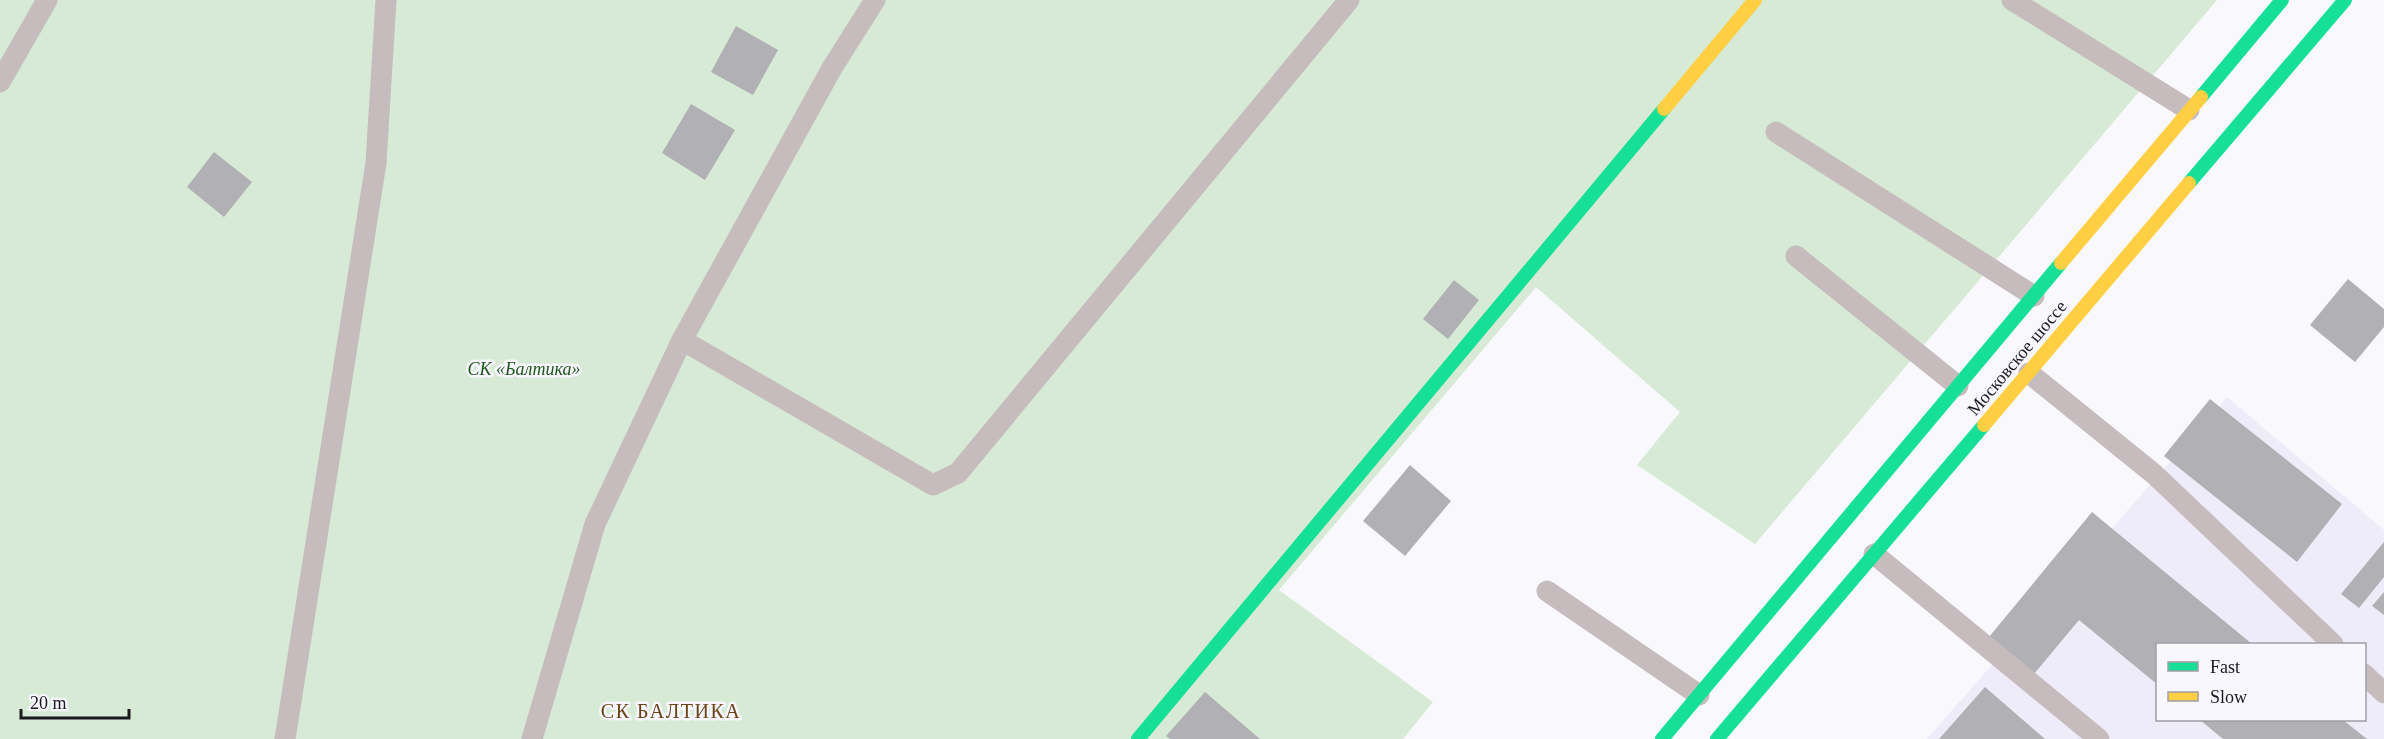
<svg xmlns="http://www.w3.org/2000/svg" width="2384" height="739" viewBox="0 0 2384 739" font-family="'Times New Roman',serif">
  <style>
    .built { fill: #eeecf8; fill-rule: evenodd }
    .green { fill: #d6ead6 }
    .building { fill: #b1b0b4 }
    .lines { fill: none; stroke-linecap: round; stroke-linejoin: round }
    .lane { stroke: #c6bcbd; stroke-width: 21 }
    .fast { stroke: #16e098; stroke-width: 14 }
    .slow { stroke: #ffcf43; stroke-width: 14 }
    .labels { text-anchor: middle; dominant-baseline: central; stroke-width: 5; stroke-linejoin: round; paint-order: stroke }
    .street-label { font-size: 18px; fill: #1b1a1e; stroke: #f8f6ff }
    .park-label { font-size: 18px; font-style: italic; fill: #1d5719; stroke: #f8f6ff }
    .neighbourhood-label { font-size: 20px; letter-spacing: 1.5px; fill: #6a4414; stroke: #f8f6ff }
  </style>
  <rect width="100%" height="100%" fill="#f9f8fd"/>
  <!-- built -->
  <path class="built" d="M 2227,397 L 2384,530 L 2384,739 L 1927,739 ZM 2158,644 L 2364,644 L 2364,720 L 2158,720 Z"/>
  <!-- green -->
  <path class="green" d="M 0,0 L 2217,0 L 1755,544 L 1637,465 L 1680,412 L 1536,287 L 1279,590 L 1433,702 L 1403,739 L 0,739 Z"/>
  <!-- building -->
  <path class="building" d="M 736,26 L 778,50 L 753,95 L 711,72 Z
    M 691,104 L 735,130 L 705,180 L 662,153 Z
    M 214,152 L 252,182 L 224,217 L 187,187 Z
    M 2348,279 L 2384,309 L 2384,327 L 2355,362 L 2310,325 Z
    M 1454,280 L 1479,300 L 1448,339 L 1423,319 Z
    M 2210,399 L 2342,504 L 2297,562 L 2164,456 Z
    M 1410,465 L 1451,501 L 1405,556 L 1363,521 Z
    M 2092,512 L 2252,644 L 2158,644 L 2158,685 L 2079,620 L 2034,674 L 1989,637 Z
    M 2384,542 L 2384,577 L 2359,608 L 2341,594 Z
    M 2384,592 L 2384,615 L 2372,606 Z
    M 1985,687 L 2045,739 L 1939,739 Z
    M 1205,692 L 1260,739 L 1170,739 L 1166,736 Z
    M 2200,720 L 2343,720 L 2367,739 L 2223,739 Z"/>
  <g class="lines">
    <!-- lane -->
    <path class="lane" d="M 2012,0 L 2189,110
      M 0,82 L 47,0
      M 1776,132 L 2034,296
      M 1796,256 L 1958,386
      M 682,340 L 933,485 L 958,473 L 1349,0
      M 2029,373 L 2154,474 L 2333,644
      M 1874,554 L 2099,739
      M 1547,591 L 1699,695
      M 2364,674 L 2384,693
      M 285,739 L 376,163 L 386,0
      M 532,739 L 595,524 L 682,340 L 832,68 L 875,0"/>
    <!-- fast -->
    <path class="fast" d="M 2201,97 L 2282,0
      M 2189,183 L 2345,0
      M 1138,739 L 1664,109
      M 1662,739 L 2061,263
      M 1717,739 L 1984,425"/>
    <!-- slow -->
    <path class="slow" d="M 1664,109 L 1755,0
      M 2061,263 L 2201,97
      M 1984,425 L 2189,183"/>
  </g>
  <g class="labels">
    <!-- street labels -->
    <g class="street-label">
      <text transform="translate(2017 358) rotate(-50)">Московское шоссе</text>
    </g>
    <!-- park labels -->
    <g class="park-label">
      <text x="524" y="369">СК «Балтика»</text>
    </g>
    <!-- neighbourhood labels -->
    <g class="neighbourhood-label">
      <text x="671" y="711">СК БАЛТИКА</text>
    </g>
  </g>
  <!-- legend -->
  <rect x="2156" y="643" width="210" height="78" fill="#f8f6ff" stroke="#a09ea5" stroke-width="1.5"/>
  <rect x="2168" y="662" width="30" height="9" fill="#16e098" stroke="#a09ea5" stroke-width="1.5"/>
  <text x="2210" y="673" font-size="18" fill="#1b1a1e">Fast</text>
  <rect x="2168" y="692" width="30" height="9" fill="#ffcf43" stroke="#a09ea5" stroke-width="1.5"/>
  <text x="2210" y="703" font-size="18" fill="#1b1a1e">Slow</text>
  <!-- scale -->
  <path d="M21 709v9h108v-9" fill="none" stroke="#1b1a1e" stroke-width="3"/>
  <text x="30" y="709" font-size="18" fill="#1b1a1e" stroke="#f8f6ff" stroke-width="4.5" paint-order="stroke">20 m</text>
</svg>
